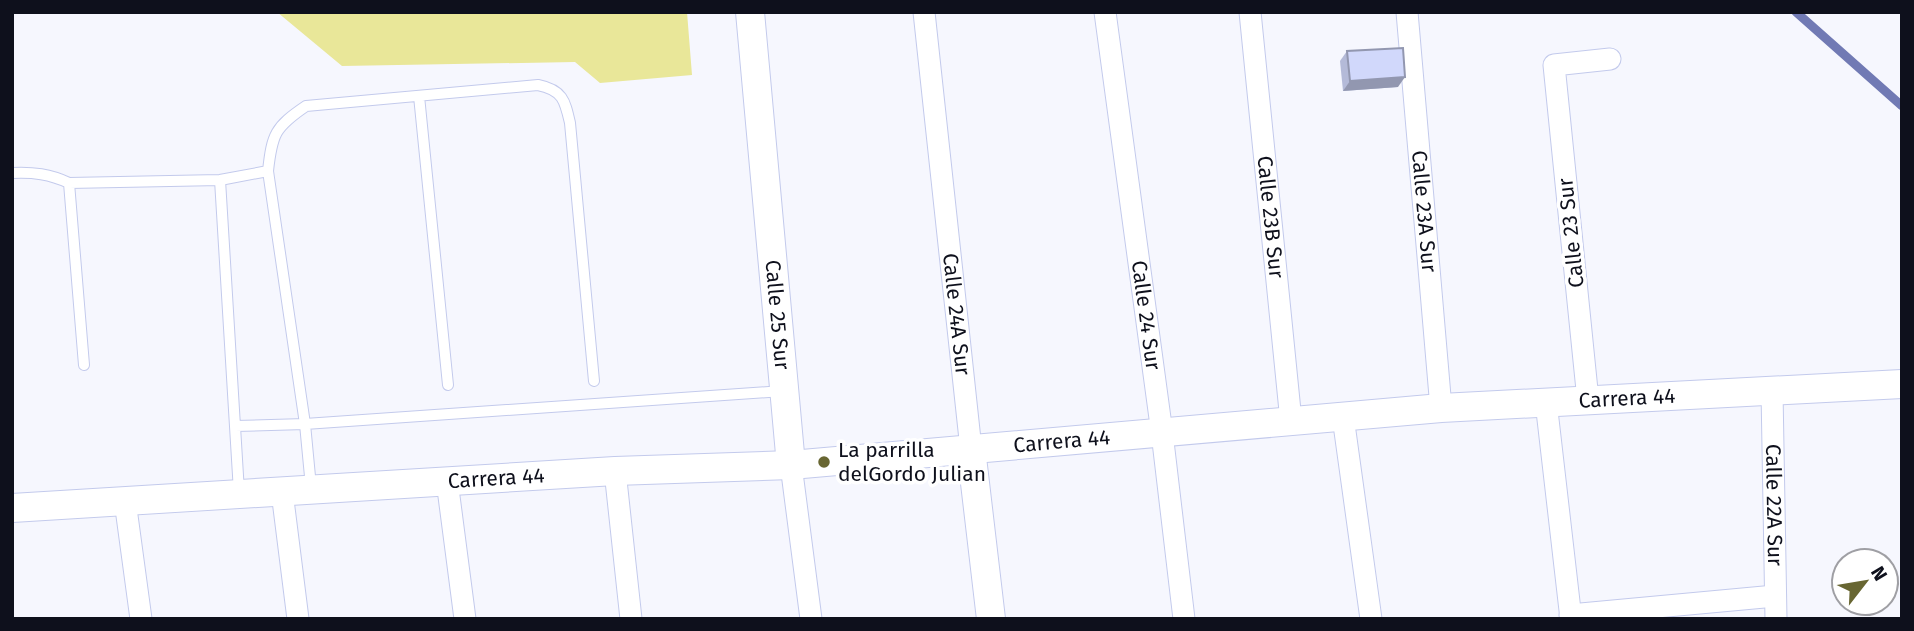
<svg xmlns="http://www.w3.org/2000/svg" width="1914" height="631" viewBox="0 0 1914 631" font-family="'Fira Sans',sans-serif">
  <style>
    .green { fill: #e9e799 }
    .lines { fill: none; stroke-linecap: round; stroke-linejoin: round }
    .stream { stroke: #717ab4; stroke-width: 9 }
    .service-casing { stroke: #c3caec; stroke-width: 12 }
    .minor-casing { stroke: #c3caec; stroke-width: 23 }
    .tertiary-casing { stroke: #c3caec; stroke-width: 30 }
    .service { stroke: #fff; stroke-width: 10 }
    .minor { stroke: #fff; stroke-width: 21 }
    .tertiary { stroke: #fff; stroke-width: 28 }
    .wall { fill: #b4bad8 }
    .shaded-wall { fill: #9297b0 }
    .building { fill: #d1d8fb; stroke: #9297b0; stroke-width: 2 }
    .poi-dot { fill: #686632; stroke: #fff; stroke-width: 2.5 }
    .labels { text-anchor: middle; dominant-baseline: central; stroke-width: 7; stroke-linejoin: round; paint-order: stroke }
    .street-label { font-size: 21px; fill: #0e101c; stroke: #fff }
    .poi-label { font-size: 21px; fill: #0e101c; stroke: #fff; text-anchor: start }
  </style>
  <rect width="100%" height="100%" fill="#f6f7fe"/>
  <!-- green -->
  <path class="green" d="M 277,12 L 687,12 L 692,75 L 600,83 L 575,62 L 342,66 Z"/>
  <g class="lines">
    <!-- stream -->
    <path class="stream" d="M 1796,12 L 1902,106"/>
    <defs>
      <path id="service" d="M 419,96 L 448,385
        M 12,173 C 33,172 50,174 69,183 L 220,180 L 268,171
        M 220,180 L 239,492
        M 69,183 L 84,365
        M 235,426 L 305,424 L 783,391
        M 311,487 L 305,424 L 268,171 C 272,134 275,127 306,106 L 538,85 C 563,90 565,101 570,123 L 594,381"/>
      <g id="minor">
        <path id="s1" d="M 924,12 L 971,449"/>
        <path id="s2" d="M 1105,12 L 1162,433 L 1184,619"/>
        <path id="s3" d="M 1250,12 L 1291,421"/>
        <path id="s4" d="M 1407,12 L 1441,408"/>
        <path id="s5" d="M 1772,391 L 1776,619"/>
        <path d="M 1588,400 L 1554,65 L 1610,59"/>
        <path d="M 1546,402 L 1571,619"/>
        <path d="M 1343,417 L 1371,619"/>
        <path d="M 791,465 L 811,619"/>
        <path d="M 615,471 L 631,619"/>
        <path d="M 447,481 L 465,619"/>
        <path d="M 282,492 L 298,619"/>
        <path d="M 125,501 L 141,619"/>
        <path d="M 1570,615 L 1775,596"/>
      </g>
      <g id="tertiary">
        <path id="s6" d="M 750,12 L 791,465"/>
        <path d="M 971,449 L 991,619"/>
        <path id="s7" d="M 12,508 L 615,471 L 791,465 L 1441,408 L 1902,384"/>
      </g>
    </defs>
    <!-- service casing -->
    <use href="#service" class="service-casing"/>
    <!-- minor casing -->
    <use href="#minor" class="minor-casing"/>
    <!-- tertiary casing -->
    <use href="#tertiary" class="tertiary-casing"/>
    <!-- service -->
    <use href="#service" class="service"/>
    <!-- minor -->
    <use href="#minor" class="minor"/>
    <!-- tertiary -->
    <use href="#tertiary" class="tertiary"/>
  </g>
  <!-- wall -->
  <path class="wall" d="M 1347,51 L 1398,87 L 1343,91 L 1340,61 Z"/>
  <!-- shaded-wall -->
  <path class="shaded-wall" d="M 1405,77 L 1398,87 L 1343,91 L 1350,81 Z"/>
  <!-- building -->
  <path class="building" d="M 1403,48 L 1405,77 L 1350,81 L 1347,51 Z"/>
  <!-- markers -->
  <circle class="poi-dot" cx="824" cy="462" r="7"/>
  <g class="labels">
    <!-- street labels -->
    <g class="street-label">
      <text stroke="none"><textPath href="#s4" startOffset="200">Calle 23A Sur</textPath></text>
      <text stroke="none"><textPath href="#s3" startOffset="206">Calle 23B Sur</textPath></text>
      <text transform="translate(1571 233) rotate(-96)">Calle 23 Sur</text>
      <text stroke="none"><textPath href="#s2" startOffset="306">Calle 24 Sur</textPath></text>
      <text stroke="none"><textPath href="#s6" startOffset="304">Calle 25 Sur</textPath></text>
      <text stroke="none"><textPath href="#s1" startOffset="304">Calle 24A Sur</textPath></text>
      <text stroke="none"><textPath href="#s7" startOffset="1619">Carrera 44</textPath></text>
      <text stroke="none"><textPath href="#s7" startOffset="1052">Carrera 44</textPath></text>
      <text stroke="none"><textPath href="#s7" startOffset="485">Carrera 44</textPath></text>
      <text stroke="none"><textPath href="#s5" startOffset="114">Calle 22A Sur</textPath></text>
    </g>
    <!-- poi labels -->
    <g class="poi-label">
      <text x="838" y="450">La parrilla<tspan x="838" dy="24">delGordo Julian</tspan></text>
    </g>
  </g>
  <!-- border -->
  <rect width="1914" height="631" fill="none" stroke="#0e101c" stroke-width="28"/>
  <!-- north arrow -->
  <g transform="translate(1865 582) rotate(59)"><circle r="33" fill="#ffffff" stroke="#9f9fa4" stroke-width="2"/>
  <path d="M0-5L12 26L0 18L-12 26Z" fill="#686632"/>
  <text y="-10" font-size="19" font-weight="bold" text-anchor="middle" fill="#0e101c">N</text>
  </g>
</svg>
